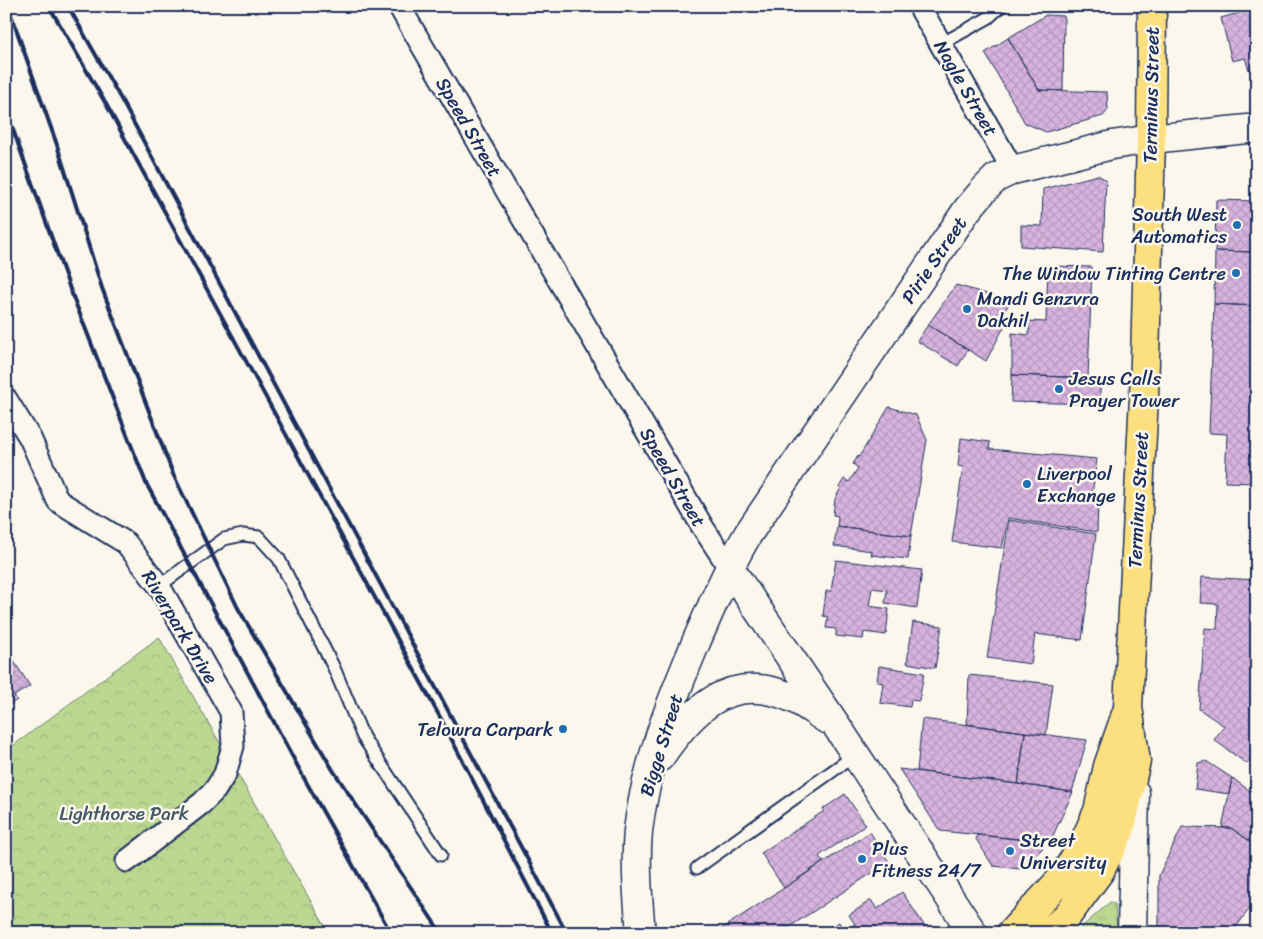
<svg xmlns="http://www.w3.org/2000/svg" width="1263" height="939" viewBox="0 0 1263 939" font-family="Sriracha,sans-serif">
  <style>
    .grass { fill: url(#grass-tufts); stroke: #6c8477 }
    .park { fill: url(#park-crowns); stroke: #6c8477 }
    .building { fill: url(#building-cross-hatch); stroke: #1b2f5e }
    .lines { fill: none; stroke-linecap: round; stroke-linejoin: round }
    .service-casing { stroke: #1b2f5e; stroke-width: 15 }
    .minor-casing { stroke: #1b2f5e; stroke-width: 25 }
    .tertiary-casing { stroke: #1b2f5e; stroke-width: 31 }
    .trunk-casing { stroke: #1b2f5e; stroke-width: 31 }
    .service { stroke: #fbf7ec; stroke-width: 11 }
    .minor { stroke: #fbf7ec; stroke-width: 21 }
    .tertiary { stroke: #fbf7ec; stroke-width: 28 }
    .trunk { stroke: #fce080; stroke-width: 28 }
    .rail { stroke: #1b2f5e; stroke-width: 4 }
    .poi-dot { fill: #1f6fb2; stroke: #fbf7ec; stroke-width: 2 }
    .labels { text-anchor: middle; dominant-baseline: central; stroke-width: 5; stroke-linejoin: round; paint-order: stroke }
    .street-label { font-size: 19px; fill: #1b2f5e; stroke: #fbf7ec }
    .poi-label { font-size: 19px; fill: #1b2f5e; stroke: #fbf7ec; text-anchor: start }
    .park-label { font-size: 19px; fill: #43596a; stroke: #fbf7ec }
  </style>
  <defs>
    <pattern id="grass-tufts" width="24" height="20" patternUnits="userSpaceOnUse" patternTransform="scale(1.25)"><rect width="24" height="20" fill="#bcd890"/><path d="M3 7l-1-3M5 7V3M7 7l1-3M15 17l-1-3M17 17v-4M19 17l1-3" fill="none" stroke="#a1ba7f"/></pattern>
    <pattern id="park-crowns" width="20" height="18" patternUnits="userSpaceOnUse" patternTransform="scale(1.25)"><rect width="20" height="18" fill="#bcd890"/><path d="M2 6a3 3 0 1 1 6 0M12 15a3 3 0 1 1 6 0" fill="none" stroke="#a1ba7f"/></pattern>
    <pattern id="building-cross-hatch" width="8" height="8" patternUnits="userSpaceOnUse" patternTransform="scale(1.25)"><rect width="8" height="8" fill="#d7b3dd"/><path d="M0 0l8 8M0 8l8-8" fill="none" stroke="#b89ac0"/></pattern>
  </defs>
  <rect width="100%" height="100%" fill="#fbf7ec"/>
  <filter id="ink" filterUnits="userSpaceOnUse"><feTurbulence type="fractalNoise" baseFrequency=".02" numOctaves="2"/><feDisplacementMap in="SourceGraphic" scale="10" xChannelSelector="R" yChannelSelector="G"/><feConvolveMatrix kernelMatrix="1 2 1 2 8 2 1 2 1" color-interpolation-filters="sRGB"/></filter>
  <g filter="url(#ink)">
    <!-- grass -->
    <path class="grass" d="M 1110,902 L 1115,904 L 1117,933 L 1075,933 Z"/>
    <!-- park -->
    <path class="park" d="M 159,637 L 329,933 L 6,933 L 6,751 Z"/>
    <!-- building -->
    <path class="building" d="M 1257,8 L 1257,68 L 1249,70 L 1245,58 L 1232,61 L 1221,18 Z
      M 1046,15 L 1064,16 L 1063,91 L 1039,90 L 1008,38 Z
      M 1008,38 L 1039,90 L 1107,92 L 1108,110 L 1103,116 L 1046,132 L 1025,123 L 985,53 Z
      M 1098,175 L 1106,180 L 1103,252 L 1021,246 L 1021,225 L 1042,226 L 1043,189 Z
      M 1216,200 L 1257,201 L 1257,252 L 1215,251 Z
      M 1215,251 L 1257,252 L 1257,306 L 1214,304 Z
      M 1048,266 L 1092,267 L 1088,378 L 1012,375 L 1012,333 L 1029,335 L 1029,321 L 1046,322 Z
      M 956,285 L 1011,301 L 997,322 L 1004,327 L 986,361 L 928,325 Z
      M 1214,304 L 1257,306 L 1257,483 L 1225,482 L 1227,434 L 1209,433 Z
      M 928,325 L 968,350 L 958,366 L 917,341 Z
      M 1012,375 L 1100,378 L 1100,404 L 1011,402 Z
      M 889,407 L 916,415 L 927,440 L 911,536 L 837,526 L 838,516 L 833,515 L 835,499 L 841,488 L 839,487 L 844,479 L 849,482 L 858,468 L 853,464 L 858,456 L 859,457 Z
      M 961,438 L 990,442 L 989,449 L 1097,459 L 1091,501 L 1098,503 L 1097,532 L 1008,518 L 1002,548 L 952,542 L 963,467 L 958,466 Z
      M 1009,520 L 1096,534 L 1082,640 L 1035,634 L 1031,664 L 987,658 Z
      M 837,526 L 911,536 L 908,559 L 871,555 L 872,551 L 834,546 Z
      M 836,560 L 922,570 L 917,608 L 885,603 L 887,590 L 872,588 L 869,606 L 889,609 L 886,635 L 864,632 L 863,639 L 836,636 L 836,629 L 826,628 L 828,617 L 823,616 L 826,591 L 831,591 Z
      M 1202,577 L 1257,580 L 1257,750 L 1247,764 L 1214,740 L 1224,726 L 1199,709 L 1205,628 L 1217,629 L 1218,604 L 1200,603 Z
      M 913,622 L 942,626 L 935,668 L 907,663 Z
      M 6,649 L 30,686 L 14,696 L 17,700 L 6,707 Z
      M 879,666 L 924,673 L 919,701 L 911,700 L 910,707 L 880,703 L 883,683 L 877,682 Z
      M 969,675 L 1053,684 L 1046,735 L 967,724 Z
      M 922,719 L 1025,732 L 1018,784 L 917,771 Z
      M 1025,732 L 1087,740 L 1072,792 L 1018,784 Z
      M 1206,761 L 1232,778 L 1229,794 L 1195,789 L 1198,763 Z
      M 899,769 L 1018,784 L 1073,792 L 1050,842 L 940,831 Z
      M 1232,778 L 1257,796 L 1257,846 L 1231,828 L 1222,828 Z
      M 845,794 L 866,825 L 819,856 L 823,862 L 784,888 L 761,853 L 824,811 L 823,809 Z
      M 1182,827 L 1231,828 L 1257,846 L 1257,898 L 1232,933 L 1159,933 L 1159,875 Z
      M 870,832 L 889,862 L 780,933 L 715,933 Z
      M 977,835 L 1044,842 L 1043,848 L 1020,869 L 993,866 L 976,839 Z
      M 902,892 L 926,928 L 918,933 L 823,933 L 839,922 L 844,931 L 855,924 L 849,915 L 871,900 L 877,909 Z"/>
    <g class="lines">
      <defs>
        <path id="service" d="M 941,44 L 988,18 L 1001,6
          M 159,586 L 224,539 L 243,535 L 259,537 L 279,559 L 334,668 L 363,737 L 441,855
          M 697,868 L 855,755"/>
        <path id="minor" d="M 399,6 L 702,526 L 729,567
          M 919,6 L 1013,170
          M 6,399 L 30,438 L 58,501 L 126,543 L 159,586 L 231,712 L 233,746 L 225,774 L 215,790 L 202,803 L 127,861"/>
        <path id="tertiary" d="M 729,567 L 836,725 L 973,933
          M 660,757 C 692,710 729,671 790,697 C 803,702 815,712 826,719
          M 641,933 C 638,899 635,864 638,831 C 646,764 671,701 697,640 C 713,603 728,568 748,534 L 967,210 L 983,191 L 996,178 L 1013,170 L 1112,145 L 1151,139 L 1257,128
          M 1132,933 L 1135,793"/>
        <path id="trunk" d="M 1011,933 L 1062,878 L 1082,847 L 1098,811 L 1108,766 L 1127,711
          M 1048,933 L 1067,916 L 1100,871 L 1120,831 L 1136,761 L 1128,707 L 1144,397 L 1151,139 L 1152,6"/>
      </defs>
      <!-- service casing -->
      <use href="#service" class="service-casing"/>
      <!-- minor casing -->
      <use href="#minor" class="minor-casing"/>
      <!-- tertiary casing -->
      <use href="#tertiary" class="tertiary-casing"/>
      <!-- trunk casing -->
      <use href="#trunk" class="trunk-casing"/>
      <!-- service -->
      <use href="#service" class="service"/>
      <!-- minor -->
      <use href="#minor" class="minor"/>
      <!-- tertiary -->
      <use href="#tertiary" class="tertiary"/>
      <!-- trunk -->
      <use href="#trunk" class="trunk"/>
      <!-- rail -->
      <path class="rail" d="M 8,6 L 56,142 L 102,288 L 173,474 L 238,608 L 333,770 L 441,933
        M 49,6 L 106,104 L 441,719 L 552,933
        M 68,6 L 122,101 L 567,933
        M 6,110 L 70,289 L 146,483 L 304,778 L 391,933"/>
    </g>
  </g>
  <!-- markers -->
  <g class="poi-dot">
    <circle cx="1237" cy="225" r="5"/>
    <circle cx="1236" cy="273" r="5"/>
    <circle cx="967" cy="309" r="5"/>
    <circle cx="1059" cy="389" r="5"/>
    <circle cx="1027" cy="484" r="5"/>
    <circle cx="563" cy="729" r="5"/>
    <circle cx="1010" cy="851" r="5"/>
    <circle cx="862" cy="859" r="5"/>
  </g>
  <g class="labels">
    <!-- street labels -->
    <g class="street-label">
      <text transform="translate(966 88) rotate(60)">Nagle Street</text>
      <text transform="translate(1151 95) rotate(-89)">Terminus Street</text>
      <text transform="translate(469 127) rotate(60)">Speed Street</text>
      <text transform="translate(934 260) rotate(-56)">Pirie Street</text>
      <text transform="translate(673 477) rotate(60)">Speed Street</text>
      <text transform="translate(1138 500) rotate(-87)">Terminus Street</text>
      <text transform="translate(180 627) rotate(59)">Riverpark Drive</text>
      <text transform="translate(661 745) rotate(-73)">Bigge Street</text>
    </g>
    <!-- poi labels -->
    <g class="poi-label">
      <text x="1227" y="214" text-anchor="end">South West<tspan x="1227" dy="22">Automatics</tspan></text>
      <text x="1226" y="273" text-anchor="end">The Window Tinting Centre</text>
      <text x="977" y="298">Mandi Genzvra<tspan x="977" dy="22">Dakhil</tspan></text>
      <text x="1069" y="378">Jesus Calls<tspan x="1069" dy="22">Prayer Tower</tspan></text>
      <text x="1037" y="473">Liverpool<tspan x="1037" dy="22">Exchange</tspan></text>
      <text x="553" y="729" text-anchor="end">Telowra Carpark</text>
      <text x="1020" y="840">Street<tspan x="1020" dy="22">University</tspan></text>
      <text x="872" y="848">Plus<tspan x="872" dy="22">Fitness 24/7</tspan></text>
    </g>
    <!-- park labels -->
    <g class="park-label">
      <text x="124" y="813">Lighthorse Park</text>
    </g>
  </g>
  <!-- margin -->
  <rect width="1263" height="939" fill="none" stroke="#fbf7ec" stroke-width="25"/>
  <rect x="12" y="12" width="1238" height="914" fill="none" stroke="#1b2f5e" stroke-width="2" filter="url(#ink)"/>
</svg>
